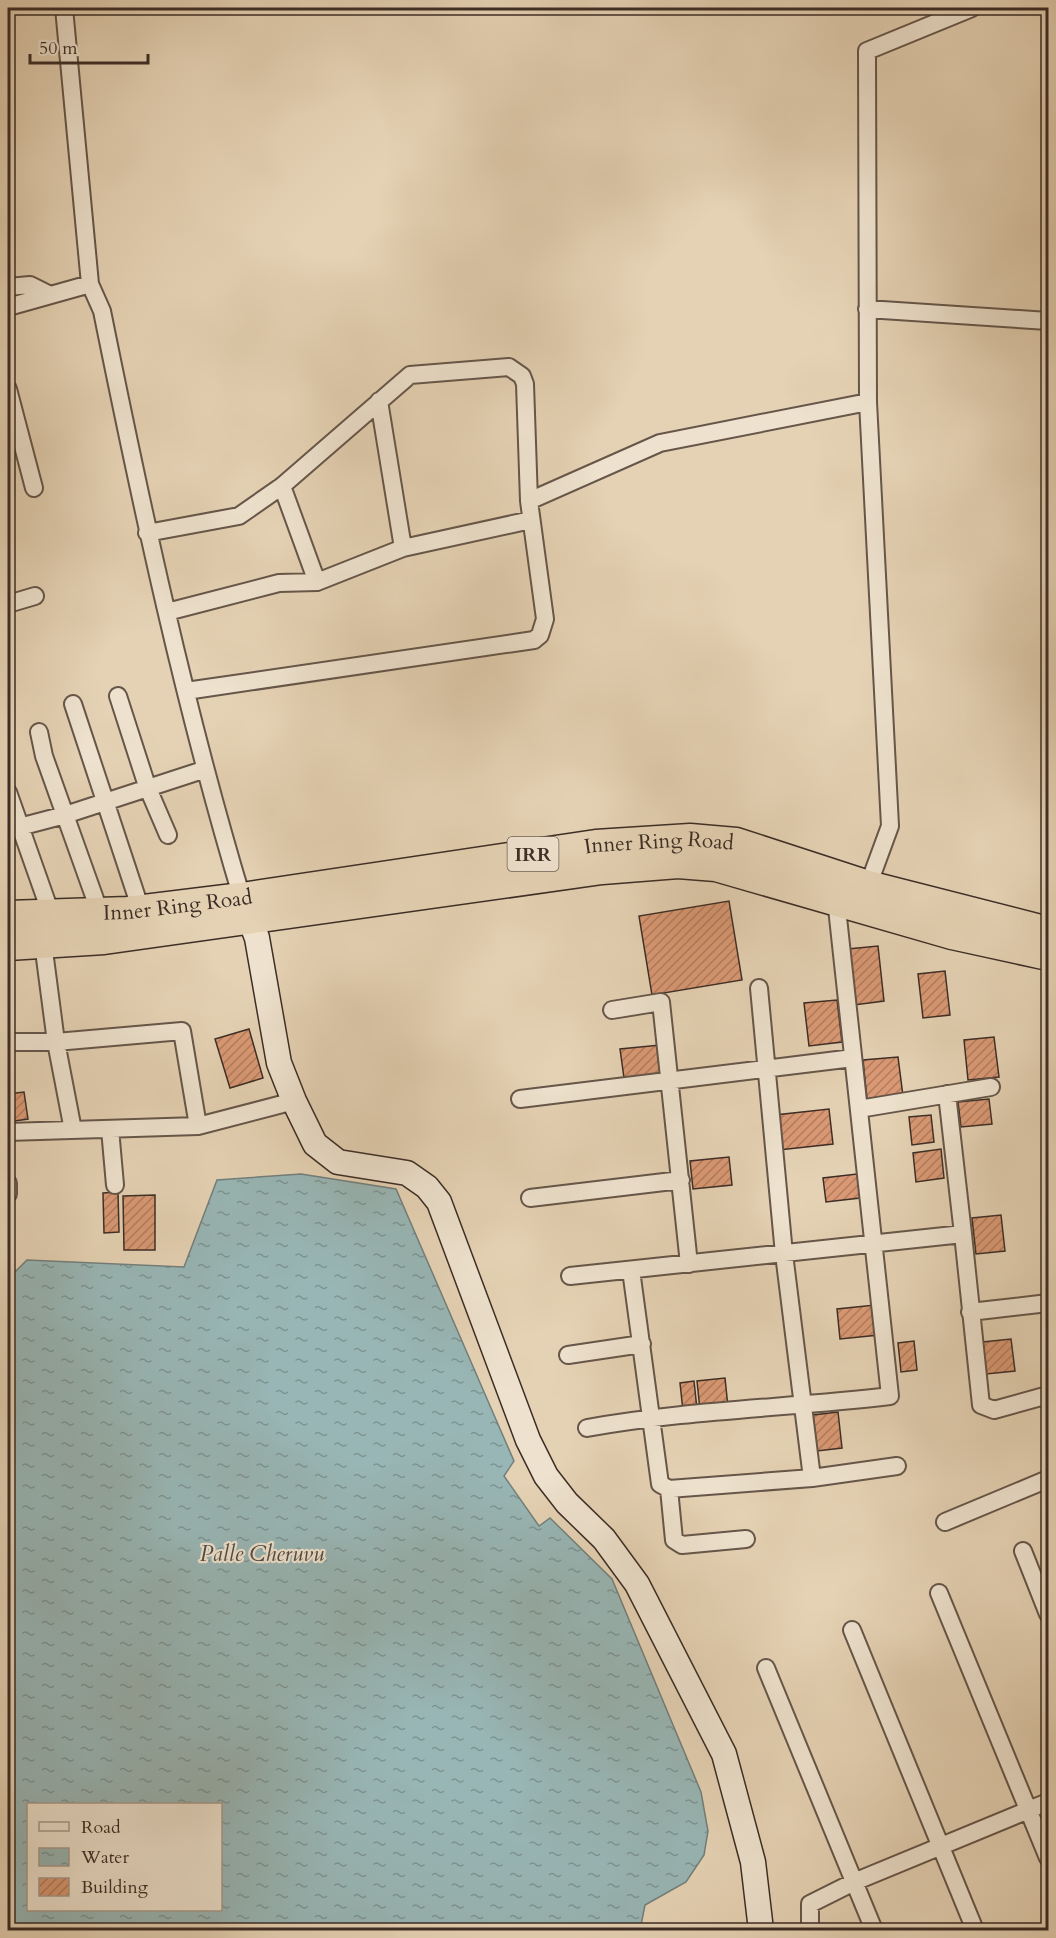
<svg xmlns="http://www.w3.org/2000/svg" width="1056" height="1938" viewBox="0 0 1056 1938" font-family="Cardo,serif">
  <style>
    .water { fill: url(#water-ripples); stroke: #737f7c; stroke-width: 1.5; fill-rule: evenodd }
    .building { fill: url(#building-hatch); stroke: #3c2d26; stroke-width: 1.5 }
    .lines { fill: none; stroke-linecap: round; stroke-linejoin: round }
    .street-casing { stroke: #66564a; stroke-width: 20 }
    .secondary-casing { stroke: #3c2d26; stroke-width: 27 }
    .highway-casing { stroke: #3c2d26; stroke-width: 33 }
    .street { stroke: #eee2ce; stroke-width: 16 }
    .secondary { stroke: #eee2ce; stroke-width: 24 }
    .highway { stroke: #e5d2b4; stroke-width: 30 }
    .labels { text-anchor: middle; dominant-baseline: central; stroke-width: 4.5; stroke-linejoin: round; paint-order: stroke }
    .shield { fill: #eee2ce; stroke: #716358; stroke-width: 1.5 }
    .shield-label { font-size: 20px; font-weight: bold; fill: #3c2d26 }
    .street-label { font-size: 21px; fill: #3c2d26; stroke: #eee2ce }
    .water-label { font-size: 22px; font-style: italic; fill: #4e4843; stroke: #eee2ce }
  </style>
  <defs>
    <pattern id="water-ripples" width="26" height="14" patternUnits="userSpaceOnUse" patternTransform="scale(1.5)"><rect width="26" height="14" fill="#98b6b5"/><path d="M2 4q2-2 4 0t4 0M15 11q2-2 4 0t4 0" fill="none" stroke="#7d9493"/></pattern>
    <pattern id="building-hatch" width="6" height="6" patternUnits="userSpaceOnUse" patternTransform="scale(1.5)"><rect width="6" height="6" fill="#da9974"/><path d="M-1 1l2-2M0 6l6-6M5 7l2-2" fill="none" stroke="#b27d5f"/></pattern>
  </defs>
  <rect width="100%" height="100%" fill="#e5d2b4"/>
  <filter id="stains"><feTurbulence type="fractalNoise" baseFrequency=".00333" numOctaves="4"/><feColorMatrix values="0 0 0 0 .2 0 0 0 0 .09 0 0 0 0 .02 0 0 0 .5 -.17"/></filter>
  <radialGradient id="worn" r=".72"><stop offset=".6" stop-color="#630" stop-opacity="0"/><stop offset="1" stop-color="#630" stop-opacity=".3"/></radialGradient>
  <!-- water -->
  <path class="water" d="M 301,1174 L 396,1189 L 514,1461 L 504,1476 L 539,1526 L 550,1518 L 612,1579 L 701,1792 L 708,1831 L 704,1855 L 686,1882 L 645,1905 L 640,1930 L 8,1930 L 8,1279 L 27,1260 L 184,1267 L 217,1180 ZM 28,1804 L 220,1804 L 220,1910 L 28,1910 Z"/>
  <!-- building -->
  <path class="building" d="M 729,901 L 742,980 L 652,995 L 639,916 Z
    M 878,946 L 884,1001 L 854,1005 L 848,949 Z
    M 945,971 L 950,1015 L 923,1018 L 918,974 Z
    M 837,1000 L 842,1042 L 809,1046 L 804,1003 Z
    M 249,1029 L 263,1078 L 230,1088 L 215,1039 Z
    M 994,1037 L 999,1077 L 968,1080 L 964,1040 Z
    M 660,1045 L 663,1074 L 624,1078 L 620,1049 Z
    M 898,1057 L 903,1096 L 867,1100 L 863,1060 Z
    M 24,1092 L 28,1119 L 8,1122 L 8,1094 Z
    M 989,1099 L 992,1124 L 961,1127 L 958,1102 Z
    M 829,1109 L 833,1144 L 779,1150 L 775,1115 Z
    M 931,1115 L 934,1142 L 912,1145 L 909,1117 Z
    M 941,1149 L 944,1178 L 916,1182 L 913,1153 Z
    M 729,1157 L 732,1185 L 693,1189 L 690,1161 Z
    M 857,1174 L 860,1198 L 826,1202 L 823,1178 Z
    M 118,1192 L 119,1232 L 104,1233 L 103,1193 Z
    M 155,1195 L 155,1250 L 124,1250 L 123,1196 Z
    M 1001,1215 L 1005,1251 L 976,1254 L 972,1218 Z
    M 1048,1264 L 1048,1286 L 1044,1286 L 1042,1265 Z
    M 875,1305 L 879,1335 L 840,1339 L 837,1309 Z
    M 1011,1339 L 1015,1371 L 986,1374 L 983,1342 Z
    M 914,1341 L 917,1370 L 901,1372 L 898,1343 Z
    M 725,1378 L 728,1407 L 700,1410 L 697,1381 Z
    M 694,1381 L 697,1409 L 683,1411 L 680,1383 Z
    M 838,1412 L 842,1448 L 817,1451 L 813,1415 Z"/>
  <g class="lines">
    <defs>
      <path id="street" d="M 64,8 L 90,284 L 102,311 C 142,509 184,705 242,898
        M 8,287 L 30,285 L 50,295
        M 8,307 L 90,284
        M 867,309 L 1048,321
        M 8,389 L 34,488
        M 379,401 L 403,548
        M 282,486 L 317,582
        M 529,501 L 660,443 L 868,402
        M 147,533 L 239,516 L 282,486 L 410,375 L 509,367 L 522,376 L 525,384 L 529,501 L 545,619 L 540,635 L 534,640 L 186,691
        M 8,604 L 35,596
        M 167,612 L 279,583 L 317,582 L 403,548 L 531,520
        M 118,696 L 147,786 L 168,835
        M 73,704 L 141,910
        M 39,732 L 44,756 L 100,913
        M 8,792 L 51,914
        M 8,830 L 65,815 L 203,770
        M 863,888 L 868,886 L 890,826 L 868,402 L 867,51 L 972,8
        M 43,943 L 56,1042 L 73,1130
        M 759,988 L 784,1254 L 812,1478 L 897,1466
        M 612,1010 L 661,1002 L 689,1264
        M 8,1042 L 56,1042 L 182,1031 L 198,1126 L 8,1132
        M 947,1094 L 963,1234
        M 520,1099 L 853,1058
        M 859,1109 L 991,1087
        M 198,1126 L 294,1101
        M 110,1129 L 115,1185
        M 8,1183 L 8,1194
        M 530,1198 L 681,1180
        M 631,1270 L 660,1484 L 669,1489 L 812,1478
        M 570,1276 L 963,1234 L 981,1405 L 994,1410 L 1048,1395
        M 970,1312 L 1048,1303
        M 568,1355 L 642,1344
        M 587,1428 C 687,1410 789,1408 890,1396 L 836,899 L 839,898
        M 669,1489 L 674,1540 L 682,1545 L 746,1539
        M 945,1522 L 1048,1479
        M 1023,1551 L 1048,1614
        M 939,1593 L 1048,1858
        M 852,1630 L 975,1930
        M 766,1668 L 874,1930
        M 810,1930 L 810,1904 L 854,1882 L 1048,1802"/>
      <path id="secondary" d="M 244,903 L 257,938 L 279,1063 L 294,1101 L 315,1144 L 338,1162 L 407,1173 L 427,1187 L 439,1202 L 528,1440 L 546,1476 L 567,1503 L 604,1539 L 637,1584 L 724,1754 L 753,1862 L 761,1930"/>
      <g id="highway">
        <path id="s1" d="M 8,916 L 128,912 L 242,898 L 596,845 L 690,839 L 736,843 L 868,886 L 1048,932"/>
        <path d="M 8,945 L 104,939 L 602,869 L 678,863 L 716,866 L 952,934 L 1048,955"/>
      </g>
    </defs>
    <!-- street casing -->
    <use href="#street" class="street-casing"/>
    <!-- secondary casing -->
    <use href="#secondary" class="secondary-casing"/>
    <!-- highway casing -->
    <use href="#highway" class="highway-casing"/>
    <!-- street -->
    <use href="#street" class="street"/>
    <!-- secondary -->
    <use href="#secondary" class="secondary"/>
    <!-- highway -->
    <use href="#highway" class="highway"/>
  </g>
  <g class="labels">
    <!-- shield labels -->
    <rect class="shield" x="507.5" y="837" width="51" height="34" rx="4.5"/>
    <g class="shield-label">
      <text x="533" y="854">IRR</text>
    </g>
    <!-- street labels -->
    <g class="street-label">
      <text stroke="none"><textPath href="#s1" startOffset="656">Inner Ring Road</textPath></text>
      <text stroke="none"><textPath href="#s1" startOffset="170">Inner Ring Road</textPath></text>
    </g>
    <!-- water labels -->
    <g class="water-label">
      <text x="262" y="1554">Palle Cheruvu</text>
    </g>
  </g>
  <!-- margin -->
  <rect width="1056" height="1938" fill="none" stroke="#e5d2b4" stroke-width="30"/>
  <rect x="9" y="9" width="1038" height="1920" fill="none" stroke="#3c2d26" stroke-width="3"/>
  <rect x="15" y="15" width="1026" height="1908" fill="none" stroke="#3c2d26" stroke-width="1.5"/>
  <!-- legend -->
  <rect x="27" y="1803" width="195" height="108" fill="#eee2ce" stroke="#a79a8b" stroke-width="1.5"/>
  <rect x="39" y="1822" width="30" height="9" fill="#eee2ce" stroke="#a79a8b" stroke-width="1.5"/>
  <text x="81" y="1833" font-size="18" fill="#3c2d26">Road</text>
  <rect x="39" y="1848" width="30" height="18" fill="url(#water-ripples)" stroke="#a79a8b" stroke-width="1.5"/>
  <text x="81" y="1863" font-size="18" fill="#3c2d26">Water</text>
  <rect x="39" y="1878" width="30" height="18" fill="url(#building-hatch)" stroke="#a79a8b" stroke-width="1.5"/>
  <text x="81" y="1893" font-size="18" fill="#3c2d26">Building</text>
  <!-- scale -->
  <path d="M30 54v9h118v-9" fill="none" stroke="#3c2d26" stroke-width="3"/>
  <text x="39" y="54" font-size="18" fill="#3c2d26" stroke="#eee2ce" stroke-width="4.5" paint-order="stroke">50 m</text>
  <rect width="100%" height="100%" filter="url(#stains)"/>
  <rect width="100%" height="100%" fill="url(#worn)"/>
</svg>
